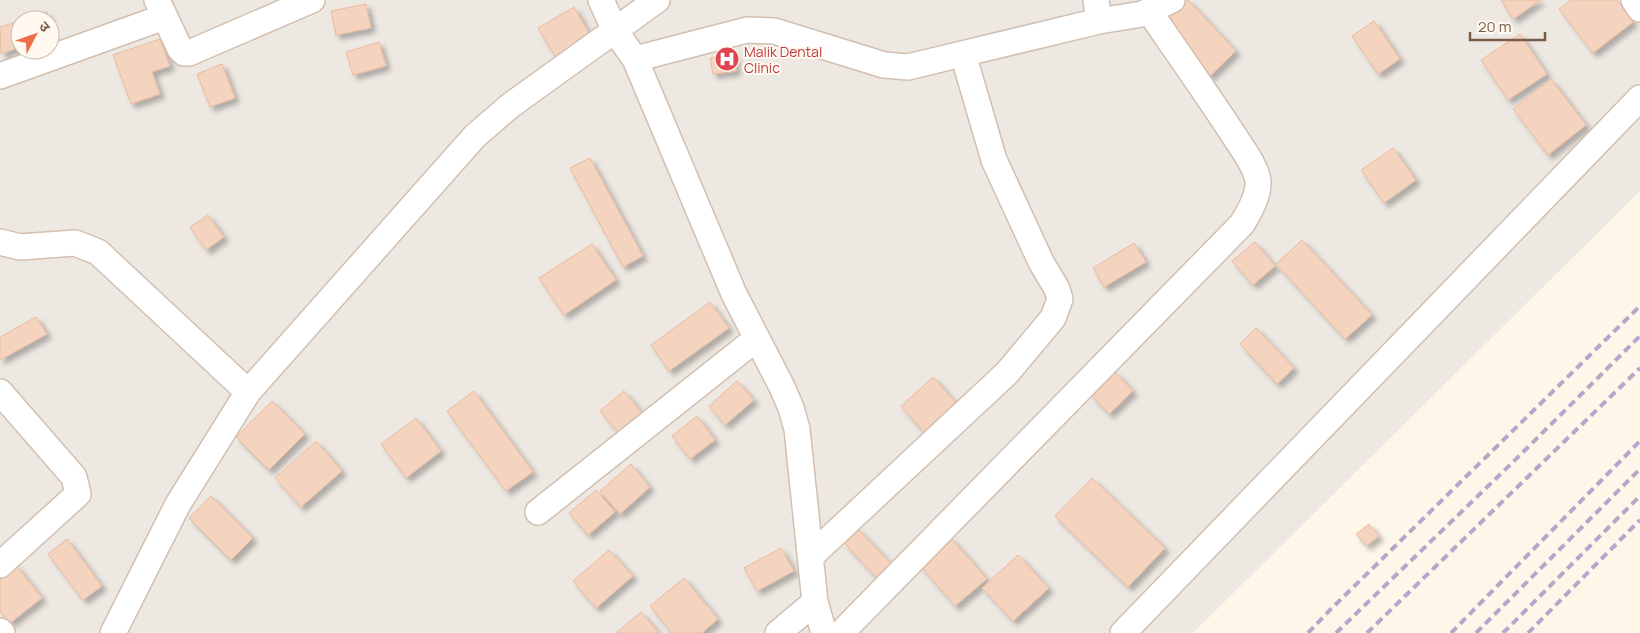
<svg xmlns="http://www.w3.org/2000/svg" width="1640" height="633" viewBox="0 0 1640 633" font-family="Manrope,'Noto Sans Devanagari',sans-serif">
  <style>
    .industrial { fill: #eee8e2; fill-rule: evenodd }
    .building { fill: #f4d4bf; stroke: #e8bb9f; filter: url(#shadow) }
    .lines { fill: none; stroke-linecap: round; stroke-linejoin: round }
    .minor-casing { stroke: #d3bfb0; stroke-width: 28 }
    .minor { stroke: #fff; stroke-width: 25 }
    .rail { stroke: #b9a5c9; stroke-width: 4; stroke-dasharray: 8 5; stroke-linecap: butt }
    .labels { text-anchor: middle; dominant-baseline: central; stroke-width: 4; stroke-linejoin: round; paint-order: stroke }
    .health-label { font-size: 14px; fill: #be3a42; stroke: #fff9f0; text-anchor: start }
  </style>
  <defs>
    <filter id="shadow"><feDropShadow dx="4.5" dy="4.5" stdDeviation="2.5" flood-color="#0004"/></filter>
  </defs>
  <rect width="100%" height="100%" fill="#fdf6e9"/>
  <!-- industrial -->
  <path class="industrial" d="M 0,0 L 1640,0 L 1640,191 L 1193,633 L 0,633 ZM 20,20 L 50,20 L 50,50 L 20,50 Z"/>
  <!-- building -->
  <path class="building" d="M 1183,0 L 1188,0 L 1236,51 L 1209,77 L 1158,24 Z
    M 1501,0 L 1541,0 L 1513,19 Z
    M 1571,0 L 1617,0 L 1633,22 L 1593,53 L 1559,9 Z
    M 366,4 L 371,28 L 336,35 L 331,11 Z
    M 574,7 L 591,37 L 556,58 L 538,28 Z
    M 47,12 L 49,20 L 22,20 Z
    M 20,21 L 20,47 L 1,54 L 0,27 Z
    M 1374,21 L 1400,59 L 1378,74 L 1352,36 Z
    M 1520,34 L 1547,74 L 1508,100 L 1481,60 Z
    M 160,39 L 170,66 L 152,72 L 160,94 L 131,104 L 113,55 Z
    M 379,42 L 386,66 L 353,75 L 346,52 Z
    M 734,54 L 736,71 L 713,74 L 710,58 Z
    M 222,64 L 235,98 L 210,107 L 197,74 Z
    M 1551,79 L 1586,125 L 1548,155 L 1513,109 Z
    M 1393,148 L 1416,180 L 1384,203 L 1361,170 Z
    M 590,158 L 643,256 L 623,267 L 570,168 Z
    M 208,215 L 224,237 L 206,250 L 190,227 Z
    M 1302,240 L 1372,315 L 1345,339 L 1276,264 Z
    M 1255,242 L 1275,266 L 1253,285 L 1232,261 Z
    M 1134,243 L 1146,262 L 1104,287 L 1093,268 Z
    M 592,244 L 616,280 L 564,315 L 539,278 Z
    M 710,302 L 729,328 L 669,371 L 651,345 Z
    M 36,317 L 47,334 L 0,360 L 0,337 Z
    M 1256,328 L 1294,368 L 1277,384 L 1240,344 Z
    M 1115,372 L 1133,391 L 1109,414 L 1091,395 Z
    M 933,377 L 961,409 L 928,437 L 901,406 Z
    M 737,381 L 754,400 L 725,425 L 709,406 Z
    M 474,391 L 533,472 L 506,491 L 447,411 Z
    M 624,391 L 646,418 L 622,437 L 600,411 Z
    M 272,401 L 305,434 L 269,470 L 236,437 Z
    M 697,416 L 715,440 L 690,459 L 672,436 Z
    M 416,418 L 441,451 L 406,478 L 381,444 Z
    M 316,441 L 342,471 L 301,507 L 275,478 Z
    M 631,464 L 650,487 L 620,514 L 600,491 Z
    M 1092,478 L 1165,548 L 1128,587 L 1055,516 Z
    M 596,490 L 615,512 L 588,535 L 569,513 Z
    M 211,496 L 253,538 L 231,560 L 189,518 Z
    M 1369,524 L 1379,536 L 1366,546 L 1356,534 Z
    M 858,529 L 895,568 L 881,582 L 844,543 Z
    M 950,537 L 987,579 L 955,606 L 919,564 Z
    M 67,539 L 102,586 L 83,600 L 48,554 Z
    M 781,548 L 794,571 L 757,591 L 744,568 Z
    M 609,550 L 633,576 L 596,608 L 573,581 Z
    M 1018,555 L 1049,588 L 1013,621 L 982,588 Z
    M 16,565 L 42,598 L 10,623 L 0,611 L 0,577 Z
    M 684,578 L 718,619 L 702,633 L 672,633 L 650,606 Z
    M 641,612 L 659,633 L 616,633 Z"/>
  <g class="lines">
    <defs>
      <path id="minor" d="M 157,0 L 180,49 L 184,53 L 189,53 L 312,0
        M 601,0 L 615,31 L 635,59 L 734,294 L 782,387 L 791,408 L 797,429 L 815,602 L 824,633
        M 1634,0 L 1640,9
        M 1099,21 L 1142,14 L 1172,0
        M 635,59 L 747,30 L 774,31 L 884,65 L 908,67 L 1099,21 L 1096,0
        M 0,76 L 164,17
        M 0,242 L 20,247 L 75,243 L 98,252 L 248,392
        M 0,392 L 74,477 L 78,494 L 0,565
        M 538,512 L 756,339
        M 811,556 L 1007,373 L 1053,318 L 1060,299 L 1057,289 L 1041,262 L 994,160 L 963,54
        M 0,631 L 2,633
        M 113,633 L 178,504 L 248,392 L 475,136 L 511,105 L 657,0
        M 778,633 L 815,602
        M 841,633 L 1242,224 C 1249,212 1259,196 1258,181 C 1256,166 1243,150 1235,137 C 1207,94 1178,53 1149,11
        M 1123,633 L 1640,98"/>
    </defs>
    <!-- minor casing -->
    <use href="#minor" class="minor-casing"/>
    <!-- minor -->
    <use href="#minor" class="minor"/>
    <!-- rail -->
    <path class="rail" d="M 1308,633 L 1330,610 L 1640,306
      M 1336,633 L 1512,463 L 1640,336
      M 1367,633 L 1640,368
      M 1451,633 L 1640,441
      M 1476,633 L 1640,469
      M 1503,633 L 1640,496
      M 1528,633 L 1640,520"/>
  </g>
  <!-- icons -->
  <defs>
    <symbol id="hospital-disc" viewBox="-11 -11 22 22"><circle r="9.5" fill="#e0444e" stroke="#fff9f0"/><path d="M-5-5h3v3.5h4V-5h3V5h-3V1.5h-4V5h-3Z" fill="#fff"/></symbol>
  </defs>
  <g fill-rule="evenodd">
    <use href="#hospital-disc" x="713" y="45" width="28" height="28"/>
  </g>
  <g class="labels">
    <!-- health labels -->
    <g class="health-label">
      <text x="744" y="51">Malik Dental<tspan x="744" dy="16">Clinic</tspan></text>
    </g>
  </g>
  <!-- north arrow -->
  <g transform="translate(35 35) rotate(49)"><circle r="24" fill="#fff9f0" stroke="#cabaae"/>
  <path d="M0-4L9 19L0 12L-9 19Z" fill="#ec6e4a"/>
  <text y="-8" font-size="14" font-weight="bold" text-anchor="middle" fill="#7a5b4a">उ</text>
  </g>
  <!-- scale -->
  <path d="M1470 32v8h75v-8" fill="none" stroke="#7a5b4a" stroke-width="2.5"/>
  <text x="1478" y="32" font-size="15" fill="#7a5b4a" stroke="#fff9f0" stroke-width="4" paint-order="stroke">20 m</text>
</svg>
